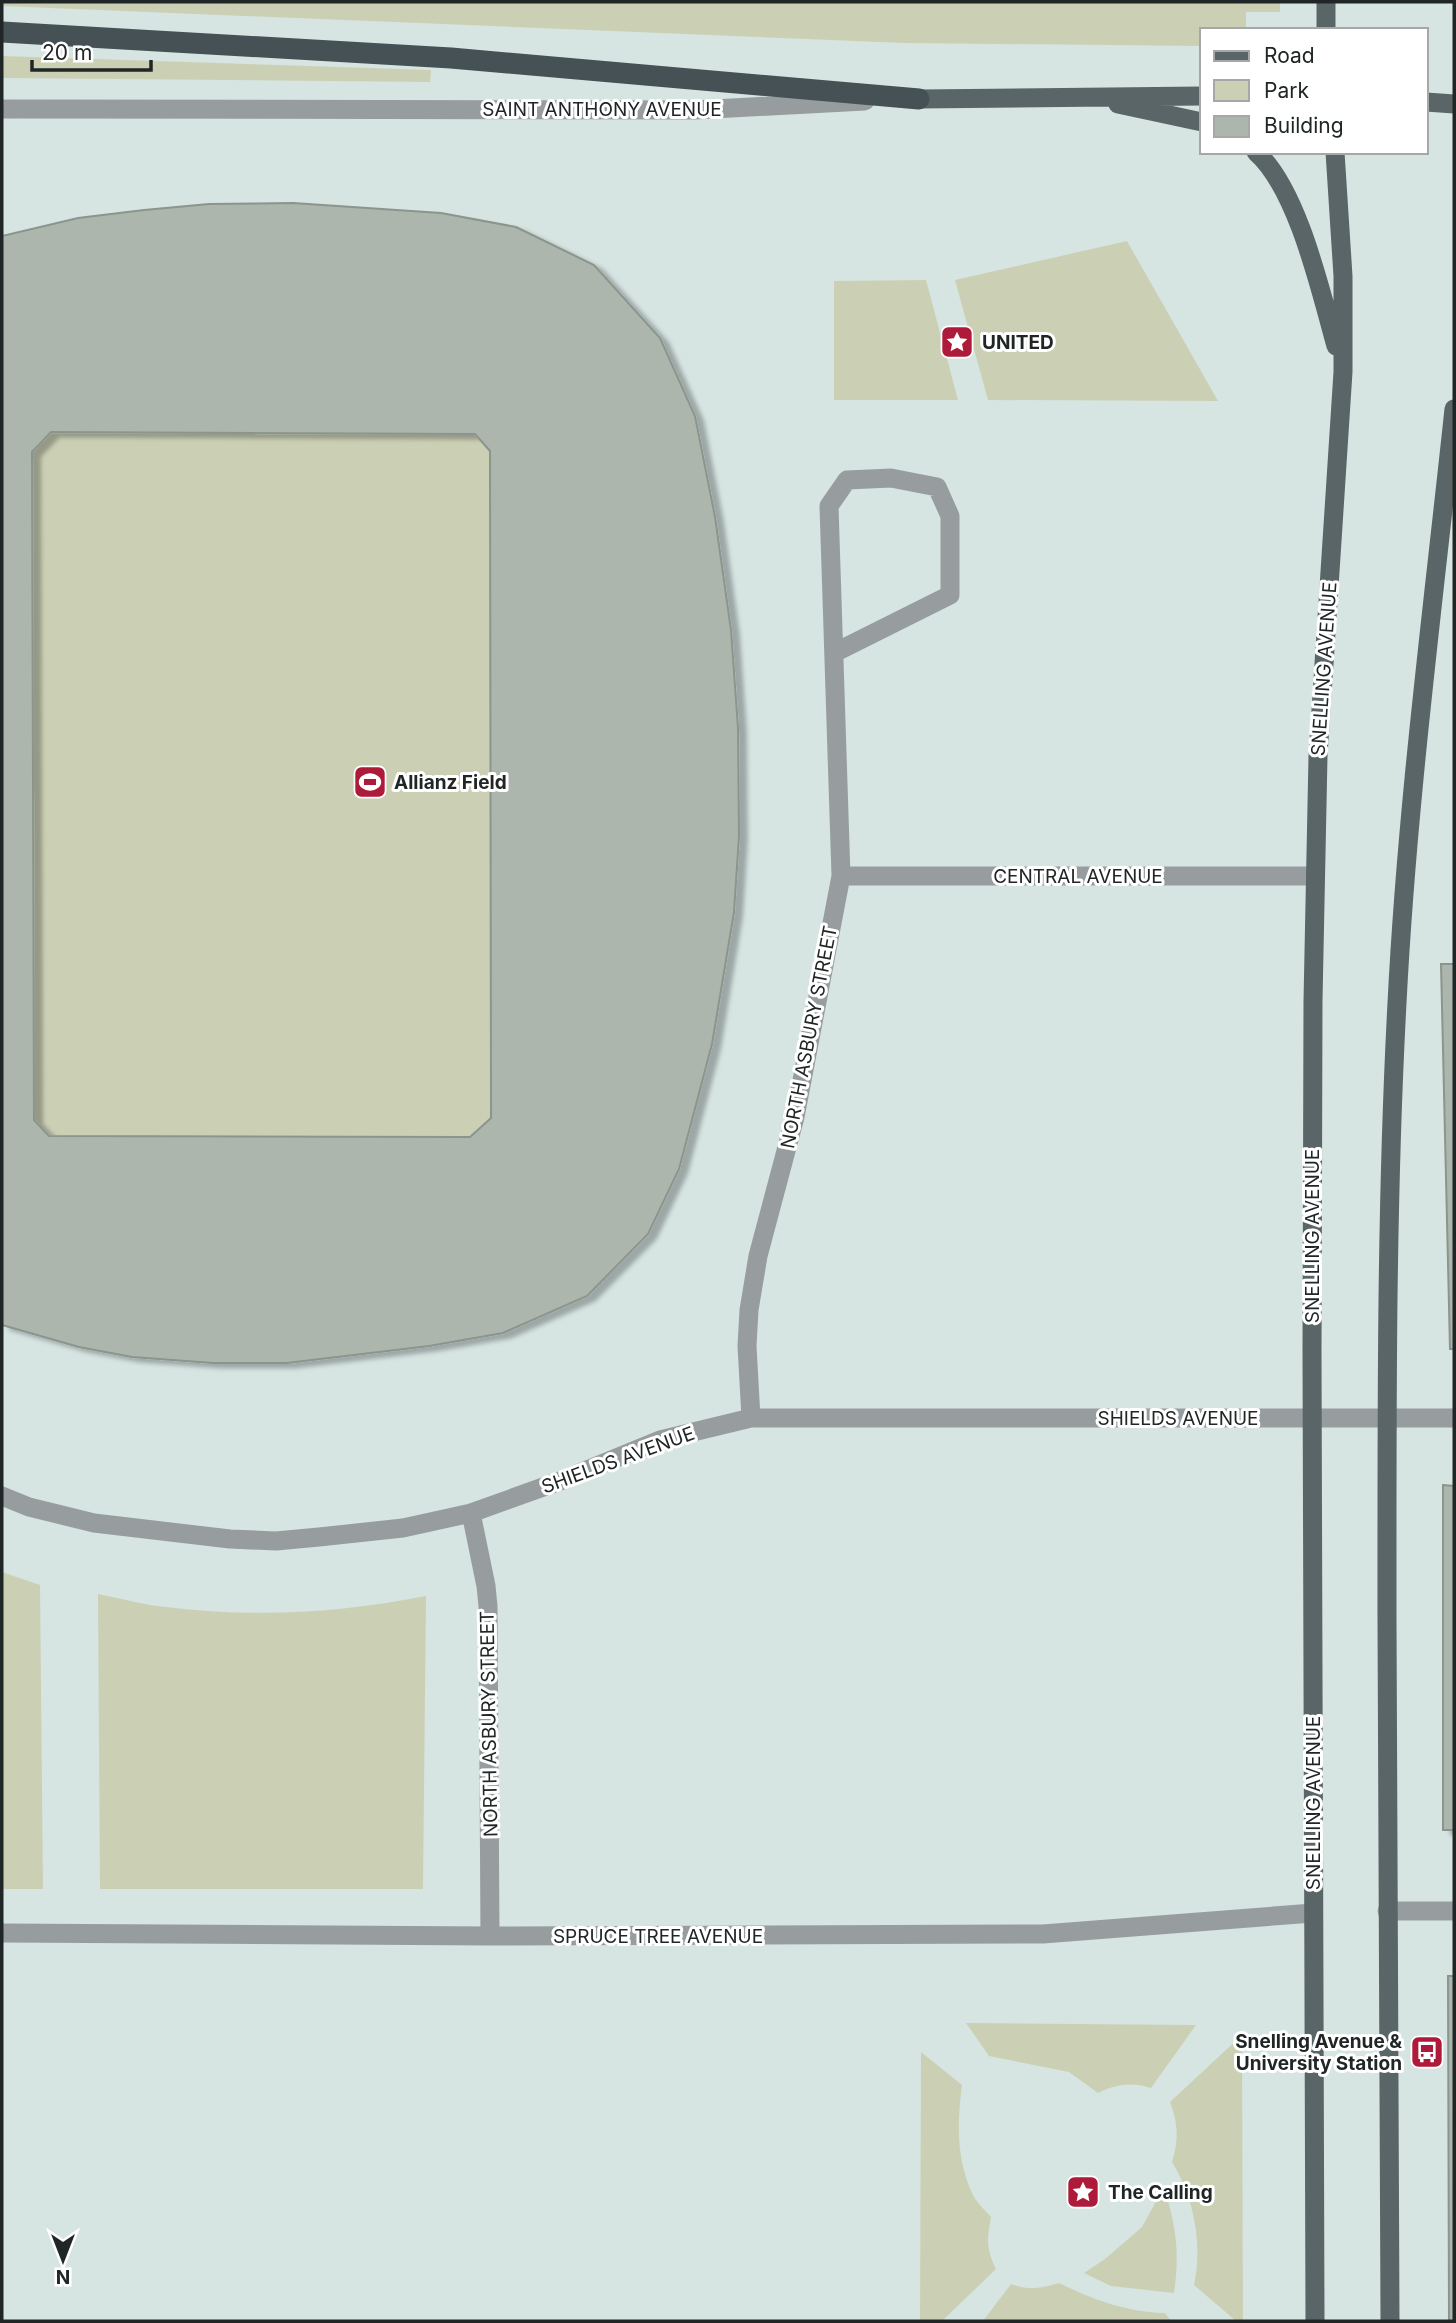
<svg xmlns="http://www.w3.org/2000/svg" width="1456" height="2323" viewBox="0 0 1456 2323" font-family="Inter,sans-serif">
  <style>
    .green { fill: #cbd0b5 }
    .building { fill: #acb6ad; stroke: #8c958d; stroke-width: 2; fill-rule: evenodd; filter: url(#shadow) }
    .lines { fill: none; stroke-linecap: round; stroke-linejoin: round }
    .minor { stroke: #979d9f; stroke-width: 19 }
    .tertiary { stroke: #979d9f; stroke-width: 19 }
    .primary { stroke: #5a6568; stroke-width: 19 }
    .motorway { stroke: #455155; stroke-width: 21 }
    .labels { text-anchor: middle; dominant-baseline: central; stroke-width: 6; stroke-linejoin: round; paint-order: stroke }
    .street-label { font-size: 19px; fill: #202625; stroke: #fff }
    .poi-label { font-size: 19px; font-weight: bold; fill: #202625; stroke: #fff; text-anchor: start }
  </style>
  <defs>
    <filter id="shadow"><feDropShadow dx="8" dy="4.5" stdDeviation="2" flood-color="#0004"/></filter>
  </defs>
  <rect width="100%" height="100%" fill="#d6e5e2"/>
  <!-- green -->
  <path class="green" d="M 2,2 L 1280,2 L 1280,12 L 1246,12 L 1246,30 L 1202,30 L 1202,46 L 905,43 L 2,6 Z
    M 2,56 L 431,70 L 430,82 L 2,78 Z
    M 293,203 L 441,213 L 516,227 L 594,265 L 660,338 L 695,416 L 715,517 L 731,630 L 738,728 L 739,836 L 734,912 L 712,1044 L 698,1102 L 679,1169 L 587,1296 L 503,1333 L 429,1346 L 287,1363 L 213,1363 L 132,1357 L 79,1347 L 2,1325 L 2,236 L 78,218 L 209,204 Z
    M 1127,241 L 1218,401 L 988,400 L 955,280 Z
    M 926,280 L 958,400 L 834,400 L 834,281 Z
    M 2,1572 L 40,1585 L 43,1889 L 2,1889 Z
    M 98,1594 C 120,1598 143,1605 166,1607 C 254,1618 340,1613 426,1596 L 423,1889 L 100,1889 Z
    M 966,2023 L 1196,2025 L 1151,2088 C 1131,2082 1117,2084 1098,2093 L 1069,2072 L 989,2056 Z
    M 1242,2035 L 1243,2321 L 1236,2321 L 1194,2285 C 1203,2244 1194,2198 1172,2162 C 1179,2139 1178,2124 1170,2102 Z
    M 921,2052 L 962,2085 C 957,2122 956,2160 973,2195 C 977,2203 985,2210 991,2217 C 987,2239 986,2249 996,2269 L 942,2321 L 920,2321 Z
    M 1164,2187 C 1176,2226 1180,2252 1174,2293 L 1111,2286 L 1084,2273 L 1105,2259 L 1142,2227 Z
    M 1059,2283 C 1094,2300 1126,2312 1165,2313 L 1171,2321 L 983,2321 L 1011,2284 C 1028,2291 1042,2288 1059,2283 Z"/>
  <!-- building -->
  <path class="building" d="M 293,203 L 441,213 L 516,227 L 594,265 L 660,338 L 695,416 L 715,517 L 731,630 L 738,728 L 739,836 L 734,912 L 712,1044 L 679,1169 L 648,1234 L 587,1296 L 503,1333 L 429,1346 L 287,1363 L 213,1363 L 132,1357 L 79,1347 L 2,1325 L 2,236 L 78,218 L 144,210 L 209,204 ZM 51,432 L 475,434 L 490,451 L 491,1118 L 470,1137 L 49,1136 L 34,1120 L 32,452 Z
    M 1441,964 L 1454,964 L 1454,1349 L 1450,1349 Z
    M 1443,1485 L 1454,1486 L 1454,1830 L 1443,1830 Z
    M 1448,1976 L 1454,1976 L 1454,2321 L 1449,2321 Z"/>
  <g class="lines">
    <!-- minor -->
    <path class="minor" d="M 841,876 L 1315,876
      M 751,1418 L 747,1346 L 749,1310 L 758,1256 L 795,1117 L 841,876 L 829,506 L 847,480 L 891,478 L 937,487 L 950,516 L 950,595 L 834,653
      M 2,1496 L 29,1507 L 94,1523 L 230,1539 L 276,1541 L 319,1537 L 403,1528 L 471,1513 L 560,1481 L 660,1440 L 751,1418 L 1454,1418
      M 471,1513 L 486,1586 L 488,1606 L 490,1936
      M 1387,1911 L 1454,1911
      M 2,1933 L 490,1936 L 1043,1934 L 1313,1913"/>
    <!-- tertiary -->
    <path class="tertiary" d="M 2,109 L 695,110 L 865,101"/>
    <!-- primary -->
    <path class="primary" d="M 1326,2 L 1326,30
      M 919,99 L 1202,96
      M 1426,102 L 1454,104
      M 1118,104 L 1202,122
      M 1256,152 C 1298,189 1321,293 1336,346
      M 1315,2321 L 1312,1351 L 1313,1001 L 1318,756 L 1343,372 L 1343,276 L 1335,152
      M 1390,2321 C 1387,2087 1387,1853 1387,1619 C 1387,1413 1386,1208 1397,1003 C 1407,804 1433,607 1454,409"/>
    <!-- motorway -->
    <path class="motorway" d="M 2,32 L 451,58 L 919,99"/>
  </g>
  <!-- icons -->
  <defs>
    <symbol id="sight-square" viewBox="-11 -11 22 22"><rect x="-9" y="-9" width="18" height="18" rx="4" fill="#ae1a39" stroke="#fff"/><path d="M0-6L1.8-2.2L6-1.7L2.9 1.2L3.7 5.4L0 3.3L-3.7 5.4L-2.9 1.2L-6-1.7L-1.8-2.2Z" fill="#fff"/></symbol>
    <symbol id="stadium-square" viewBox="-11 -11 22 22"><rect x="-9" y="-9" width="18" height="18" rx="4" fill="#ae1a39" stroke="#fff"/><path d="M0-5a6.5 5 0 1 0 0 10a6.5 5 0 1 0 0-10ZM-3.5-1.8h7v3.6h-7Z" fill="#fff"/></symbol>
    <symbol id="bus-square" viewBox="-11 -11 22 22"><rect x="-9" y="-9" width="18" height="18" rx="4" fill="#ae1a39" stroke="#fff"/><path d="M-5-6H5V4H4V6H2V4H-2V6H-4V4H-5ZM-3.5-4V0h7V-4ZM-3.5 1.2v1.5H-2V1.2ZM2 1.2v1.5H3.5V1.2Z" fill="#fff"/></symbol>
  </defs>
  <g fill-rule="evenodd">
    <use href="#sight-square" x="938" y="323" width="38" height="38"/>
    <use href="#stadium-square" x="351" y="763" width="38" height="38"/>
    <use href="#bus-square" x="1408" y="2033" width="38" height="38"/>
    <use href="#sight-square" x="1064" y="2173" width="38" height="38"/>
  </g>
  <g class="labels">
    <!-- street labels -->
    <g class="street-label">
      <text x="602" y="109">SAINT ANTHONY AVENUE</text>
      <text transform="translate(1324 669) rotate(-86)">SNELLING AVENUE</text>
      <text x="1078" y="876">CENTRAL AVENUE</text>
      <text transform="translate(809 1037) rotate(-79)">NORTH ASBURY STREET</text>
      <text transform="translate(1312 1236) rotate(-90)">SNELLING AVENUE</text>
      <text x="1178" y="1418">SHIELDS AVENUE</text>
      <text transform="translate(618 1460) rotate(-20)">SHIELDS AVENUE</text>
      <text transform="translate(489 1724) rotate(-91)">NORTH ASBURY STREET</text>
      <text transform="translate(1313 1803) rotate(-90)">SNELLING AVENUE</text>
      <text x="658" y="1936">SPRUCE TREE AVENUE</text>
    </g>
    <!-- poi labels -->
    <g class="poi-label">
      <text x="982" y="342">UNITED</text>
      <text x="394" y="782">Allianz Field</text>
      <text x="1402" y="2041" text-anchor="end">Snelling Avenue &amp;<tspan x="1402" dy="22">University Station</tspan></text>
      <text x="1108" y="2192">The Calling</text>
    </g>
  </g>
  <!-- border -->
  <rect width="1456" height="2323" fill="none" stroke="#202625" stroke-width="7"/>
  <!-- legend -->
  <rect x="1200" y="28" width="228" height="126" fill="#ffffff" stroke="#a6a8a8" stroke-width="2"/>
  <rect x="1214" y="51" width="35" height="10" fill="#5a6568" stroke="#a6a8a8" stroke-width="2"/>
  <text x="1264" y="63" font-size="21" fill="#202625">Road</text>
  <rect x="1214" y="80" width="35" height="21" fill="#cbd0b5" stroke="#a6a8a8" stroke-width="2"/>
  <text x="1264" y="98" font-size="21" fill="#202625">Park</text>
  <rect x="1214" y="116" width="35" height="21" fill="#acb6ad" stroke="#a6a8a8" stroke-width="2"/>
  <text x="1264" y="133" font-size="21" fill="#202625">Building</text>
  <!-- north arrow -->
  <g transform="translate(63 2260) rotate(180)" stroke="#ffffff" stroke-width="5" paint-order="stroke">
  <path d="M0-5L12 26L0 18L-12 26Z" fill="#202625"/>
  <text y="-10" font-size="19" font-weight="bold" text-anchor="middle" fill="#202625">N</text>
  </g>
  <!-- scale -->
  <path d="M32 60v10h119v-10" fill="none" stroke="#202625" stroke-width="3.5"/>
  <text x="42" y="60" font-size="21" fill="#202625" stroke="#ffffff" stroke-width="5" paint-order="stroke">20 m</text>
</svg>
